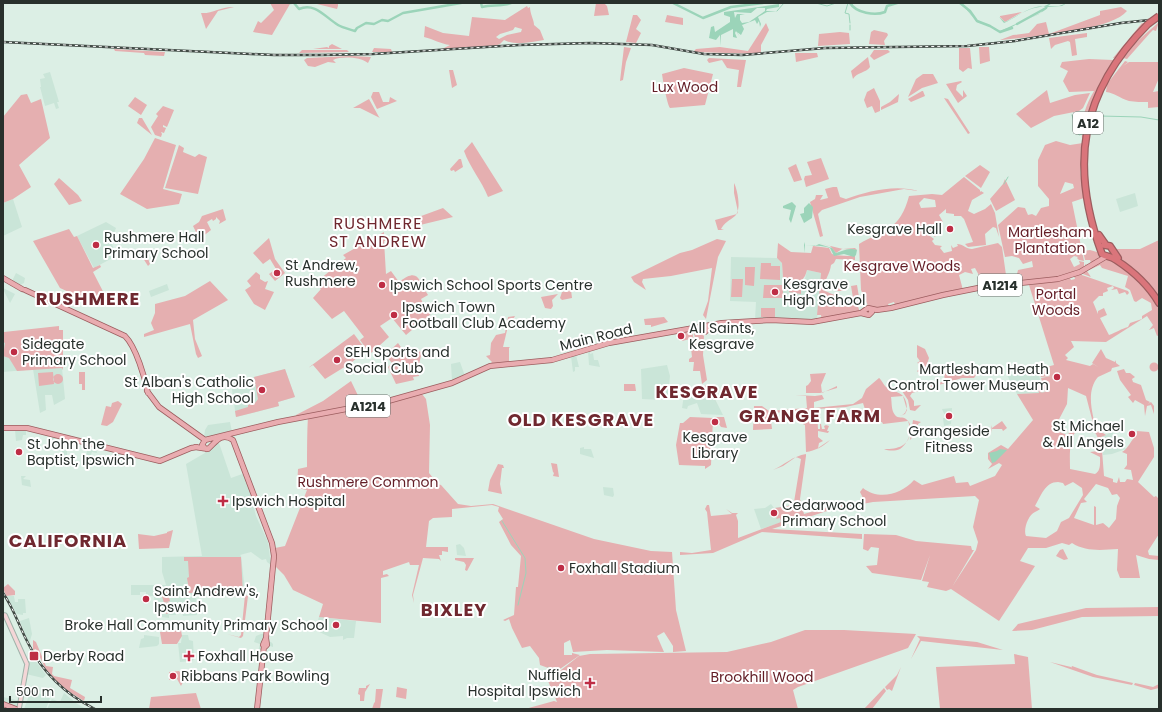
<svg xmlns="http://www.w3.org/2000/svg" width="1162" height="712" viewBox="0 0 1162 712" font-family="Poppins,sans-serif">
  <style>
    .built { fill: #cae5d8 }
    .green { fill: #e5afb0; fill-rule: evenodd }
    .water { fill: #9bd4b9; fill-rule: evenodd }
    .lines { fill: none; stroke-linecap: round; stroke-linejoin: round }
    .stream { stroke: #9bd4b9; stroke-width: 1 }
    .river { stroke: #9bd4b9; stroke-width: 2.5 }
    .secondary-casing { stroke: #a0b3aa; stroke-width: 5.5 }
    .primary-casing { stroke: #9c5d5f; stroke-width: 6 }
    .highway-casing { stroke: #9c5d5f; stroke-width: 8 }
    .secondary { stroke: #f4d6d7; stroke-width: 3.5 }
    .primary { stroke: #e9acb0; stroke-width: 4.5 }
    .highway { stroke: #da757b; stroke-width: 5.5 }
    .rail-casing { stroke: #404944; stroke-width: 2.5 }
    .rail { stroke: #fff; stroke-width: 1; stroke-dasharray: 3; stroke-linecap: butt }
    .highway-bridge-casing { stroke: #9c5d5f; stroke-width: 8; stroke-linecap: butt }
    .highway-bridge { stroke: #da757b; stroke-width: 5.5 }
    .poi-dot { fill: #be2d45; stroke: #fff; stroke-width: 1.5 }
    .labels { text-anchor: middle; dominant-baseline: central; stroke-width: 4; stroke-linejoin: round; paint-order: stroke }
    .shield { fill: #fff; stroke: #686e6b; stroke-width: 1 }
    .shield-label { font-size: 13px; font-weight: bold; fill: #28302c }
    .park-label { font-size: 14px; fill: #631d26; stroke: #fff }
    .poi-label { font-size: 14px; fill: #28302c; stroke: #fff; text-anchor: start }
    .street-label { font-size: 14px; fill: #28302c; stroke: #fff }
    .quarter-label { font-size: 16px; letter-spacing: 1px; fill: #6f282f; stroke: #fff }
    .district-label { font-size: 18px; font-weight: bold; letter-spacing: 1px; fill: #6f282f; stroke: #fff }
  </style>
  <rect width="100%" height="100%" fill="#dcefe5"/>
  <!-- built -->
  <path class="built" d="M 50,72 L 59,102 L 57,102 L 59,108 L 56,109 L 54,103 L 45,106 L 40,87 L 41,87 L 40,79 L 45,78 L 43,74 Z
    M 1135,193 L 1138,206 L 1120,212 L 1116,199 Z
    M 13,199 L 22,227 L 3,236 L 3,203 Z
    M 106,222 L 116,228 L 111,241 L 116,256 L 94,268 L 77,236 Z
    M 731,257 L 777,258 L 782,263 L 783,278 L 787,284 L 799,283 L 805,279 L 807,270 L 821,273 L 817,320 L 755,320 L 756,302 L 730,301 Z
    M 16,273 L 25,278 L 24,283 L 20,285 L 12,281 Z
    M 167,284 L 169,290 L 151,297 L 149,291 Z
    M 3,288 L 15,294 L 10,303 L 3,289 Z
    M 3,333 L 26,370 L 3,372 Z
    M 590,350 L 590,354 L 593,353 L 594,360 L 598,360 L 600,367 L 589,365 L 588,351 Z
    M 576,355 L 579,367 L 575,367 L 575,371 L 573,372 L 571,356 Z
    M 460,362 L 465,376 L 452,381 L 451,364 Z
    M 667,365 L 670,376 L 668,396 L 662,396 L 661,400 L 642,399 L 641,369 Z
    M 62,368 L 65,399 L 54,405 L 52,395 L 45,395 L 46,410 L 40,413 L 33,369 Z
    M 285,369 L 295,397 L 278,402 L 279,406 L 236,417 L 231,383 Z
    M 1037,369 L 1044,393 L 1017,394 L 1007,375 Z
    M 707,384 L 710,389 L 723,415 L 701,414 L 697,403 L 688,406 L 687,409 L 682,408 L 684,395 L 698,398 L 703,395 L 704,387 Z
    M 952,408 L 951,424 L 944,426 L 943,418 L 946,418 L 942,409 Z
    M 230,422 L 232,432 L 207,439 L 204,437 L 205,430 L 208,425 Z
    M 15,430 L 26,430 L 26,435 L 23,435 L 22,440 L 16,441 Z
    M 1112,432 L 1126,449 L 1112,454 L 1103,455 L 1101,437 Z
    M 51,435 L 65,439 L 64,445 L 68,446 L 69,450 L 67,451 L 67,456 L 62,456 L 62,449 L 51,445 Z
    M 218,440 L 231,478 L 245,473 L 256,516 L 268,542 L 271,565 L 267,562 L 266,559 L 262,560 L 251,552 L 240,555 L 241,556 L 244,582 L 244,594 L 241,597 L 214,593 L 196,594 L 197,615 L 183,616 L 181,607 L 175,609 L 176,615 L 169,615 L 169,618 L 162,617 L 162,606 L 155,607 L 154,596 L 146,596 L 146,592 L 140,592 L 140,595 L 131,595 L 131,585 L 166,585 L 162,572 L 162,557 L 202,556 L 186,464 L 210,450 Z
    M 88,445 L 96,447 L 97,453 L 92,452 L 90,457 L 86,457 Z
    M 584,447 L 584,449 L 591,449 L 594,458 L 580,454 L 580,448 Z
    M 115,452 L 122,452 L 122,458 L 128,458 L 128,465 L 122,465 L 121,461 L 113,459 Z
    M 21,476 L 26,476 L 23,479 L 30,480 L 31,487 L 22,485 Z
    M 603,487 L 613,488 L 614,495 L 613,497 L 604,495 Z
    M 771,504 L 774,508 L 790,505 L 794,518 L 761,529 L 754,509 L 765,508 Z
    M 460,544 L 464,548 L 466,556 L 457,555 L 456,545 Z
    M 6,596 L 14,596 L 15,602 L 18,602 L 18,599 L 25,599 L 26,613 L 23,613 L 23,615 L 17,614 Z
    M 319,617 L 356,621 L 354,638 L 347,638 L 343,640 L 343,636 L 330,637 L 315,630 Z
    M 29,618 L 32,634 L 29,644 L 20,621 Z
    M 261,634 L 266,634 L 266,641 L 271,642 L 273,644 L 273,647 L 267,645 L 264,653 L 258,651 L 260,644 L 254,642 L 256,636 Z
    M 144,635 L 159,637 L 159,644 L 157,646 L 139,648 L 141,639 L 144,638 Z
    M 182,635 L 188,635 L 189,640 L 193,641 L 194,659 L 192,661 L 180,662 L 178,643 L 181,643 Z
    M 32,656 L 46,675 L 43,678 L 26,674 L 29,658 Z
    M 31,690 L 50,698 L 46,709 L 3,709 L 3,697 L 20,701 L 19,707 L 24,709 Z
    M 64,693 L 76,703 L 86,709 L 47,709 L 52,699 L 60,702 Z"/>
  <!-- green -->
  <path class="green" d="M 270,3 L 290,4 L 272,35 L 253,32 L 258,21 L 261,23 L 274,10 Z
    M 313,3 L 338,3 L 338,6 L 337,9 Z
    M 596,3 L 604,3 L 607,6 L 609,15 L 594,16 Z
    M 527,6 L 528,8 L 530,7 C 530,14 534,20 534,25 L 540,30 L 544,40 C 531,42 516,46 504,40 L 500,44 L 495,46 L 440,50 L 450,45 C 440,44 434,39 424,37 L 425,26 L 443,33 L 469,36 L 472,17 L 505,20 ZM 515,27 L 522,29 L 521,32 L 507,35 L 499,39 L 496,37 L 500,34 L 513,30 Z
    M 234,7 L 218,11 L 206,29 L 201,13 C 212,14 222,6 234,7 Z
    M 1121,7 L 1127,11 C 1111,31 1028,37 1000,40 L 1013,35 L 1029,33 L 1037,24 L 1046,22 L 1049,34 L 1100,15 L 1100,11 Z
    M 1022,12 L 1005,22 L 1000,17 L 1000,16 Z
    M 633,15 L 637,15 L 641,20 L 636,29 L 641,33 L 636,43 L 626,42 Z
    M 667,15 L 683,18 L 683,25 L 665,22 Z
    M 1159,22 L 1156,31 L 1153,30 L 1150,33 L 1127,59 L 1123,58 L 1135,43 Z
    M 766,23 L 769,30 L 761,45 L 761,54 L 693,52 L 696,49 L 720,47 L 748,51 Z
    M 1142,23 L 1145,24 L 1116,58 L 1113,58 Z
    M 874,30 L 887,33 L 888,35 L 884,41 L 885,45 L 869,44 L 871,32 Z
    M 840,32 L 849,33 L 850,44 L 818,46 L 819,34 Z
    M 1087,33 L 1087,37 L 1075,39 L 1077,55 L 1072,56 L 1070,42 L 1068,41 L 1055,45 L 1051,49 L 1049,38 Z
    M 332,44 L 342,49 L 313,49 L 327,47 L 329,48 L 329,46 Z
    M 624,47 L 631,48 L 626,62 L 623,80 L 620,81 Z
    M 979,47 L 989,47 L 990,61 L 980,64 Z
    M 374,48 L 391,49 L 392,52 L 372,52 Z
    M 959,48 L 970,48 L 972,69 L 968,68 L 963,72 L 959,69 Z
    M 114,49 L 165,52 L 164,56 L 145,55 L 144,53 L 115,51 Z
    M 302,50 L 347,50 L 349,52 L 299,53 Z
    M 874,50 L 888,50 L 890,52 L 874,60 L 870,56 Z
    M 795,53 L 817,53 L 818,57 L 796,62 Z
    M 351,56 L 371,57 L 368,63 C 360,57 342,56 333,60 L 336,63 L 328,62 L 315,67 L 308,66 L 304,60 L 307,58 Z
    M 868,57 L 870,67 C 866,73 857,72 853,79 L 851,71 Z
    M 709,58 L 746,60 L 741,87 L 737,87 L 739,70 L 727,68 L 722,60 L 709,63 L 707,60 Z
    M 1089,59 L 1113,60 L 1104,78 L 1084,139 L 1082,138 C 1081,120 1085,106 1094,91 L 1069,92 L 1063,81 L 1068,71 L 1060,67 L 1062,62 Z
    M 1125,61 L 1128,62 L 1123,66 L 1129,62 L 1159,62 L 1159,78 L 1153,92 L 1159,91 L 1159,107 L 1148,108 L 1148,102 C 1142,102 1135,102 1129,101 C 1119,98 1115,93 1106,92 L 1107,84 Z
    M 684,68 L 713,74 L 705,105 L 670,108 C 667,104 663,81 662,74 Z
    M 449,70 L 453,70 L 457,85 L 452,88 Z
    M 923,74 L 933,74 L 938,83 L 922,88 L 908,97 L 916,79 Z
    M 961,81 L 962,82 L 957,85 L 956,90 L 963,97 L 963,90 L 967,96 L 958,103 L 946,84 Z
    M 874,88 L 880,101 L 880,111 L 875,113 L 872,106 L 867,108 L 864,100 L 867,92 Z
    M 1047,90 L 1050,103 L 1075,95 L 1090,93 L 1083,108 L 1079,111 L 1054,116 L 1031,128 L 1016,114 Z
    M 922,91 L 923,91 L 925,96 L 911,102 L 908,99 Z
    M 373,92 L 379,92 L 383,102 L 389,102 L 390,97 L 397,101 L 377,109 L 371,97 Z
    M 27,94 L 31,103 L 41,99 L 50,138 L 19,165 L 31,187 L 13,199 L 3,203 L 3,117 L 21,95 Z
    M 899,94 L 898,102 L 881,110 L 881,107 L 890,102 Z
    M 135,97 L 147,105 L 141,115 L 128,106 Z
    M 944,98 L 948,99 L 970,133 L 968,134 Z
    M 369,99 L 379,117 L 380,118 L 360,108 L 353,108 Z
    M 163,106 L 174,110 L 167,127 L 163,125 L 163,127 L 166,128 L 164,133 L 161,132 L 162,134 L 161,137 L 155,135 L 151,127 L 158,116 L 156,114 Z
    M 139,118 L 142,118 L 152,135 L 137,123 Z
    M 155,138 L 176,145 L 163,189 L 182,194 L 179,204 L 147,209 L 120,194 L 144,159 Z
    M 1056,141 L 1070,145 L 1083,143 L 1080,172 L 1084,198 L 1072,202 L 1084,261 L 1079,260 L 1077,258 L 1078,257 L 1074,256 L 1070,259 L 1074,267 L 1080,264 L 1079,261 L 1084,262 L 1084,267 C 1067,279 1024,284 1003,282 L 1009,275 L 1017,274 L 1018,270 L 1033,267 L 1032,261 L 1023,264 L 1019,258 L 1012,256 L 1005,257 L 998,225 L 1018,207 L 1025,208 L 1028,215 L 1032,214 L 1036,216 L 1041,208 L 1049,206 L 1049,199 L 1038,186 L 1038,160 L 1045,145 ZM 1065,182 L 1073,184 L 1074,188 L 1060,194 Z
    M 472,142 L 503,191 L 488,197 C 482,181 470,168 464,151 Z
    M 179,145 L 184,148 L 183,152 L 195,157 L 199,154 L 207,157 L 198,194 L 165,188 Z
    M 821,158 L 829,179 L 806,187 L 804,179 L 805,176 L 812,175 L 807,162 Z
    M 459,159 L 461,159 L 463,167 L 455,172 L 454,170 L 451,171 L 450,169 Z
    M 796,164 L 802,180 L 794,182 L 788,168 Z
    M 980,165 L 990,172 L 981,188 L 965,176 Z
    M 964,177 L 980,190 L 980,192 L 981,191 L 984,193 L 972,200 L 968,211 L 974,214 L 985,209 L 991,204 L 995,213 L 999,237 L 996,228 L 993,227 L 985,234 L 986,245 L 968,247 L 965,244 L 973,242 L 964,219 L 961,216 L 954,216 L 954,214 L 946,213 L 946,209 L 939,215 L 943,222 L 935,222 L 937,233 L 935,237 L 933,235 L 930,236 L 934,239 L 932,241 L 935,245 L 942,246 L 940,248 L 944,253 L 952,251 L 951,245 L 953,248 L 958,246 L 957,244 C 963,244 966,249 972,249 L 998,243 L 1002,247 L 1006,275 L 1001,283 L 981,286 L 981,279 L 975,268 L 971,269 L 973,274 L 965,272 L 959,275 L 963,290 L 895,305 L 894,302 L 888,304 L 889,307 L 879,309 L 868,306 L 861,290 L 859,244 C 885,229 900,230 909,196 L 932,194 L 942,195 ZM 924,198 L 935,200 L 936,207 L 921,208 L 919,203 Z
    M 59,178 L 78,195 L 82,201 L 69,205 L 54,184 Z
    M 1005,179 L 1015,200 L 996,211 L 990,199 L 1003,184 Z
    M 734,183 C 737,188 742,210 735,216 C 730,220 724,223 721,229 L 724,230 L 718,230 L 715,220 L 737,214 L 738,212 L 734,193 Z
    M 833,187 L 837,187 L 840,197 L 846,199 C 867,191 896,184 918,191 L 904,189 L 860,197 L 822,210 L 818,214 L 823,236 L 820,237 L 810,202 L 815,199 L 816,195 L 823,195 L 820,200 L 828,198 L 825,189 Z
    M 443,208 L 453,217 L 416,226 L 413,219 Z
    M 223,209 L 226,220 L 219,224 L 220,221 L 216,217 L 216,219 L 213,221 L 212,219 L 207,222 L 211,230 L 202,237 L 198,236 L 193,226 L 199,222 L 202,216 Z
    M 69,229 L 74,237 L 77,236 L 93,268 L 100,265 L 101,267 L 93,272 L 109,303 L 99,306 L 60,288 L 33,241 Z
    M 384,232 L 384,237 L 389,237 L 389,241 L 384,241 L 386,274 L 391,271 L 399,282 C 419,267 418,280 428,295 L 421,299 L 425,308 L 429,306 L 432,313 L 406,335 L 392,318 L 380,326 L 389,337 L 370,354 L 360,340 L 364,337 L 344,311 L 332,319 L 313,298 L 321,289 L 315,283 L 346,258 L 343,255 Z
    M 269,238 L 275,259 L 285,273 L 275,281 L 269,274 L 276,269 L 270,259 L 263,264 L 253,253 Z
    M 717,239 L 726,241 L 718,257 L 706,319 L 703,315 L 708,301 L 712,268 L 671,276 L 643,279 L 642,282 L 646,290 L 634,282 L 631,277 L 680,253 L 692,250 Z
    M 1159,240 L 1159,298 L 1138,274 L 1117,255 L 1114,249 L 1140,249 Z
    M 778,243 L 791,252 L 811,253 L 813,246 L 829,248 L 832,254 C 839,256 848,256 855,256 L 855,260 L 836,259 L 834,263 L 831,265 C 830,275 823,280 825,291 C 836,296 836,293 839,307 L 857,304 L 860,312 L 822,320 L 821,315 L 817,315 L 821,273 L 807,270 C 804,282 799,283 787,284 L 783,278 L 782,263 L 777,258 Z
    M 818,243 L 843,249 L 855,248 L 857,250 L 842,249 L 836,253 L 830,246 Z
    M 1090,250 L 1097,252 L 1099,257 L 1098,259 L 1086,267 L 1085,264 L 1087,265 L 1091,263 L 1090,260 L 1085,260 L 1083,251 Z
    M 146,253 L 150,264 L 148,266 L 141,255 Z
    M 1110,258 L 1141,282 L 1159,305 L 1159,335 L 1157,336 L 1154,328 L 1149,330 L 1153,325 L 1147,316 L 1106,342 L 1071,341 L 1074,347 L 1065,355 L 1068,358 L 1066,360 L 1090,366 L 1093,364 L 1098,367 L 1092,363 L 1101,349 L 1106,358 L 1115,362 L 1116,360 L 1116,363 L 1120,366 L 1112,368 L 1111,371 L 1098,377 C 1085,392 1093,416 1097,432 L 1100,431 L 1106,435 L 1101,437 L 1104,476 L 1113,479 L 1113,482 L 1117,483 L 1119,477 L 1120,482 L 1125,482 L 1127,479 L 1133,480 L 1131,470 L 1124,469 L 1127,465 L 1127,454 L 1122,452 C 1127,450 1132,439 1137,434 L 1137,431 L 1149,432 L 1154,448 L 1154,457 L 1138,482 L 1154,497 L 1156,496 L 1159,499 L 1159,534 L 1148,551 L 1149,555 L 1159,556 L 1159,560 L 1149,559 L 1136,555 L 1140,578 L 1120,578 L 1117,570 L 1118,549 C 1102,550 1086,552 1072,543 L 1069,545 L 1062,543 L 1046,548 L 1028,548 L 1020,561 L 1035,566 L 999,621 L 951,589 L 946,591 L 927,587 L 929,582 L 922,581 L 930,555 L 921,580 L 872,573 L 866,566 L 877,565 L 879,548 L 871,547 L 868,551 L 863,549 L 864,534 L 896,535 L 916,541 L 971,546 L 972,550 L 974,550 L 952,587 L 976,550 L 978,542 L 973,527 L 979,500 L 975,496 L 873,502 L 830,510 L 772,529 L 862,534 L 862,539 L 762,532 L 713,553 L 680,555 L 680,552 L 692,553 L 711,550 L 707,512 L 705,509 L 707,505 L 709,505 L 711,516 L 732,514 L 726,509 L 732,513 L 738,513 L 736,515 L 738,521 L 738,538 L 781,522 L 780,518 L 776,519 L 778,515 L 775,508 L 788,506 L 794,502 L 801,459 L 796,457 L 783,466 L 773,470 C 784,465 793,456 806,454 L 806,456 L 800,499 L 804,514 L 828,507 L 864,500 L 860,492 L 863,488 C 879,501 902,494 914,480 L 922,485 L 954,476 L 956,483 L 968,482 L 970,486 L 995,476 L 1002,465 L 999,463 L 988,469 L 992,464 L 988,459 L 988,453 L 1001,445 L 1008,449 L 1033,420 L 1017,394 L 1039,393 L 1037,386 L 1040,385 L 1042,392 L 1040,393 L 1045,392 L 1041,378 L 1051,376 L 1041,377 L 1039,369 L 1054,365 L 1029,285 L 1070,278 L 1071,280 L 1075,279 L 1074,276 L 1079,274 L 1128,291 L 1129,293 L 1127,295 L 1125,292 L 1119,294 L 1117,289 L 1111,290 L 1114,288 L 1113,286 L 1107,288 L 1108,291 L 1103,293 L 1103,296 L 1099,296 L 1093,302 L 1098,314 L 1098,311 L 1104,308 L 1107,315 L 1100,318 L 1109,335 C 1117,332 1121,329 1128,327 L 1130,323 L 1142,319 L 1142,316 L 1152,310 L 1151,303 L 1142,298 L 1136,302 L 1134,301 L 1130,290 L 1125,287 L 1128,276 L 1102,268 L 1100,265 L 1087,271 L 1091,277 L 1083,274 L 1083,272 C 1094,268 1099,261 1110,258 ZM 1068,388 L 1086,396 L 1093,423 L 1078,425 L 1067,435 L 1057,431 L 1055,427 L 1067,404 ZM 1090,426 L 1089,427 C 1097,431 1101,443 1098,451 L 1090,452 L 1100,457 C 1100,463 1101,471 1095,474 L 1070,469 C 1070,455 1068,439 1079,427 ZM 1058,482 L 1063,483 L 1065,486 L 1073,482 L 1082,488 L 1083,495 L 1069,518 L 1061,522 L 1057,531 L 1046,538 L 1026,536 C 1023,530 1028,515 1035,512 C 1037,511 1039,510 1040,509 L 1035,506 C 1041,496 1045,482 1058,482 ZM 1096,484 L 1108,488 L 1112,495 L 1117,494 L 1120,498 L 1117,506 L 1116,519 L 1109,528 L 1103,523 L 1096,525 L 1096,507 L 1094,506 L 1094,525 L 1074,518 L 1081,503 L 1087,502 L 1084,499 Z
    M 761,263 L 771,263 L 771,266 L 780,266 L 780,280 L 760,279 Z
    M 745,267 L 755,267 L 754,286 L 745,285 Z
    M 256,272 L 260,275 L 260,279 L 265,282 L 268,281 L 265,289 L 274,292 L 265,310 L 254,304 L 245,290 L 251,286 L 247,281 Z
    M 732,279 L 743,279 L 742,297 L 731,297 Z
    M 210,281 L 228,300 L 193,320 L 195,339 L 202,356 L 198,358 L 196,354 L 190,324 L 144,337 L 144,334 L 154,330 L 151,323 L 155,313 L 155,304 L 185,296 Z
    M 845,282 L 845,291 L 836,291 L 836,286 Z
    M 764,285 L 783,285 L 783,298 L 763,298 Z
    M 857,285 L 859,297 L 853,298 L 851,286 Z
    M 789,286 L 801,287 L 801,294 L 789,292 Z
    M 571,290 L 572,298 L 562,300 L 560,298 L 562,292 Z
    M 558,294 L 552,300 L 553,306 L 551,309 L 545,308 L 541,297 Z
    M 761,308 L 775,308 L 775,317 L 761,317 Z
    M 515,316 L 512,321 L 509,322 L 503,347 L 510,347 L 509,348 L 509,361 C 520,363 532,359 544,359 L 490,364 L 492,362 L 486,356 L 490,355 L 491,343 L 496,335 L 505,333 L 508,317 Z
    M 664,317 L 668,322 L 651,327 L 651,325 L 645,325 L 644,319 Z
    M 59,326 L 59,330 L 63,330 L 63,370 L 62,368 L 17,371 L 9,358 L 3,356 L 5,343 L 3,342 L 4,332 Z
    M 692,329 L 694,344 L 699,343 L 698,337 L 695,338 L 693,329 L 697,329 L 704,336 L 703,355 L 707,380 L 702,384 L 700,371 L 693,371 L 694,362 L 689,362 L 689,359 L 692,357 L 690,339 L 682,341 L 677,332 Z
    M 354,334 L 366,350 L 351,363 L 325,379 L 313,365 L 308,368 Z
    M 398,343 L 403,350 L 406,348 L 422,352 L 418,368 L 419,376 L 413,377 L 414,380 L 396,384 L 388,367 L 392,363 L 385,355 Z
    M 917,345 L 925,349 L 929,358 L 926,367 L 918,372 L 917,371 L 921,368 L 920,364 L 917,363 L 920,361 L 917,357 Z
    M1149.5 367a4.5 4.5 0 1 1 9 0a4.5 4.5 0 1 1-9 0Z
    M 285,369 L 295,397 L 278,402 L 279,406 L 236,417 L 235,411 L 248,407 L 248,405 L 255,403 L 258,399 L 254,377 Z
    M 977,369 L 978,376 L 977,374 L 974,378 L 962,378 L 912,393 L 910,396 L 914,401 L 914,406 L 921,405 L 915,411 L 910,410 L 908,400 L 902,391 L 909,380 L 912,384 L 915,384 L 914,386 L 917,389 L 945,381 L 944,374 L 950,371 C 957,376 962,372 968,370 L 972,371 Z
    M 1124,369 L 1126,373 L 1130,373 L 1135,377 L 1132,379 L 1133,382 L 1141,385 L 1146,400 L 1150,402 L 1148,404 L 1151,402 L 1154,406 L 1154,414 L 1151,405 L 1147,406 L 1145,416 L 1144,405 L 1135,400 L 1133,403 L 1128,397 L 1131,395 L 1120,380 L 1117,371 Z
    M 53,372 L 54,384 L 39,386 L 38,373 Z
    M 79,372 L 85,372 L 85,390 L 82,390 L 82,384 L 79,384 Z
    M 826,373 L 821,385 L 822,393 L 837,386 L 837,388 L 820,393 L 802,393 L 806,393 L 806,386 L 808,385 L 811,381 L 810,374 Z
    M53 379a5 5 0 1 1 10 0a5 5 0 1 1-10 0Z
    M 879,378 C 881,379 883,384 886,387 C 891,390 899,392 903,396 C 908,402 909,414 900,416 L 905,414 L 907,410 L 903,396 L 891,397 C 892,403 891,410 895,415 C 898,419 903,416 906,419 C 916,426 908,444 900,449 C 895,451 889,451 884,449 C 903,450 915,441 908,421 L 883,424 L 882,422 L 869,422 L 863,403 L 846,407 L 817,409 L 818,429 L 820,429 L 820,424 L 821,424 L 822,429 L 825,429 L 824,426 L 826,425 L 829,426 L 827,431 L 829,431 L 828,433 L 818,431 L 818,437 L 823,441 L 819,443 L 818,448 L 830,440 C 824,446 815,451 806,452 L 805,425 L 796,421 L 795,417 L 788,415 L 787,412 L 770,413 L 772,429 L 753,430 L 754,406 L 762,406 L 769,411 L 807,408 L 806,396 L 795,395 L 815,396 L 822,395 L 824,399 L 814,402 L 814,408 L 853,404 L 862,398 L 866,389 Z
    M 351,381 L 364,408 L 422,394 L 426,399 L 430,425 L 429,473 L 438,484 L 441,485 L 458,504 L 471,506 L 493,504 L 594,539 L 651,551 L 672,552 L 676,610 L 686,651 L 673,652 L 673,646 L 664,632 L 657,636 L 664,652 L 607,650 L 573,652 L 570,640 L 564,643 L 564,655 L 572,655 L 572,653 L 580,655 L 560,669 L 551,669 L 540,665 L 539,658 L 530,646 L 522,648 L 512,628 L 509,619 L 505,621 L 503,620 L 514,615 L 516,587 L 518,587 L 521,556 L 511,545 L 499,522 L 503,519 L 498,511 L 499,507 L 492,505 L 452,509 L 452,517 L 433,518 L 429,521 L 426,547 L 448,547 L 448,552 L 442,551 L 442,555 L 439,555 L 441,561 L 439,559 L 423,558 L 413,595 L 414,603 L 412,595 L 419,565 L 410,565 L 409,562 L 383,571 L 383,575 L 387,574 L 389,576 L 381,578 L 381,623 L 319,617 L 323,604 L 293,590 L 284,575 L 276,567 L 275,548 L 285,546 L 307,490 L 297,488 L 298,469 L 307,467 C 307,450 307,432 308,416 L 297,418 L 296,415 L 323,401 Z
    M 624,384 L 635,384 L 636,391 L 624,391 Z
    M 707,384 L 718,407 L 711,392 L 704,395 L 704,387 Z
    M 118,401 L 122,404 L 113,422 L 107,426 L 101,425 L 106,406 L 111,407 L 112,403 Z
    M 690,417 L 713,418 L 711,465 L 705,469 L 705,466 L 679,465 L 676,445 L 680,423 L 683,423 Z
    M 716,417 L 724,417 L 727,428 L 721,427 L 717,421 L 713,420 Z
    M 913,420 L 921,422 L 918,424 L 918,431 L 910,440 Z
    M 1002,421 L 1007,428 L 1003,431 L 1002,429 L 991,429 L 992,433 L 991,425 L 992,428 Z
    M 551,463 L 557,464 L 559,477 L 553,476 L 554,473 L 553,472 Z
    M 498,464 L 503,465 L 504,468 L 502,468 L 500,484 L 502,494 L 488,491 L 490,480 Z
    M 173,530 L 169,548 L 139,549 L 138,534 L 154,536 L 167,533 L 167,532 Z
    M 1063,549 L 1068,559 L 1064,560 L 1056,556 L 1060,550 Z
    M 184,557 L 241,557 L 243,594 L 240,597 L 216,593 L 185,593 L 184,590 L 188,584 L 187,578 L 189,577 L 188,561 L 184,561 Z
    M 455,558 L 474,558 L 467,571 L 465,570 L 466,565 L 464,562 L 455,560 Z
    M 8,584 L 15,591 L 15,595 L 6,596 L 3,588 Z
    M 167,591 L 170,601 L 164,603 L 161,593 Z
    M 245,595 L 248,596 L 243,636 L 241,638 L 227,634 L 239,637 L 241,635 Z
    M 169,602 L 172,612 L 166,614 L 163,604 Z
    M 1159,607 L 1159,616 L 1082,617 L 1032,630 L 1012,631 L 1018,624 L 1086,608 Z
    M 181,630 L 182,636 L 177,644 L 162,644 L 160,632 Z
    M 805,630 L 844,630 L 916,634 L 908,648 L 798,687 L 793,690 L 798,709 L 525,709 L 554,701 L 557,702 L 548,681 L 557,679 L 548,672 L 561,670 L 579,656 L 590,654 L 727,652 L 771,642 Z
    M 917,636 L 977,642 L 1003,650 L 921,641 L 911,659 L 920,639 Z
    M 33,640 L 36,642 L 46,666 L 53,667 L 52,674 L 54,676 L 72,680 L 70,688 L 85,697 L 84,701 C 72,693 55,685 49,672 L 47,672 L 36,649 L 33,650 Z
    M 1014,654 L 1028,657 L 1032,709 L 940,709 L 936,667 L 1015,664 Z
    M 1050,662 L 1071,667 L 1071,668 L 1072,666 L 1097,675 L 1133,683 L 1132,685 L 1093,677 Z
    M 901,667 L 892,691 L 889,689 L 887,690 L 885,687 L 897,675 Z
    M 179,671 L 185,678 L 181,686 L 177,679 L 169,680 L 169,672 Z
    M 1135,683 L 1153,687 L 1159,684 L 1159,688 L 1151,690 L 1134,685 Z
    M 370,684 L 365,692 L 364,701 L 360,701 L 360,695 L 358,694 L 359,688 L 366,688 L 366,686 Z
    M 397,687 L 407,689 L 406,699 L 396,697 Z
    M 884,688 L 886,691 L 872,709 L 864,709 Z
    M 376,689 L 383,689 L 380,709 L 372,709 L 374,703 L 375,702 Z
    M 196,693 L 201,709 L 149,709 L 151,697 Z"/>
  <!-- water -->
  <path class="water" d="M 961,3 C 968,7 970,15 976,20 C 978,22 996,29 1000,31 L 1041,13 L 1046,7 C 1033,3 1016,18 1004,23 L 999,17 L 992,14 L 999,17 L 1005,22 C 1013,18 1022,12 1031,9 C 1037,7 1046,7 1050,3 L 1052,3 L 1048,6 L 1059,6 L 1067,3 L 1062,6 L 1048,7 C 1040,16 1030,17 1020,22 C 1013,26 1008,30 1000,32 L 989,26 L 977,22 Z
    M 779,4 L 779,7 L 767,9 L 766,11 L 777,11 L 767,12 L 758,17 L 761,24 L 760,27 L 759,21 L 757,24 L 755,20 L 742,25 L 744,29 L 741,35 L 737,32 L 740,37 L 736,31 L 735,33 L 737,38 L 733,37 L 733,29 L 721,35 L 721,46 L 720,35 L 716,40 L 709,38 L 711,27 L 714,26 L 715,32 L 730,22 L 730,17 L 724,15 L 724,12 ZM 757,8 L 765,8 L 765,11 L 749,22 L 742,23 L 740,20 L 740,15 L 745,14 L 737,14 L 735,18 L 734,12 L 751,13 Z
    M 792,202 L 796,206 L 791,223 L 789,219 L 791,210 L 783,208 L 783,206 Z
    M 809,203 L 813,207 L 812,218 L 804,223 L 800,214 L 804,213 L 804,208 Z
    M 805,242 L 805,245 L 815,246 L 819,244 L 832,248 L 836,253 C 843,251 848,247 857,250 L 856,255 L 854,257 L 844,254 L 834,256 L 830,248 C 822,245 813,246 805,245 L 805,253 L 804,245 L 791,244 L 804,245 Z
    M 1000,449 L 1007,450 L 995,462 L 992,463 L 989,453 L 997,451 Z"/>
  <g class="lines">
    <!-- stream -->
    <path class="stream" d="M 816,3 L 827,6 L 836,3
      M 848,3 L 845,13 L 849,14 L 850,23
      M 852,6 L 853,3
      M 777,11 L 784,3
      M 850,25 L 850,30
      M 1072,115 L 1077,132 L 1079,135 L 1083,134
      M 1098,118 L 1100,116 L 1141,117 L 1159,120
      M 1090,134 L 1093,125
      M 1004,184 L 1008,177
      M 502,521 L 525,558 L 526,573 L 518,605
      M 548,667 L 551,673"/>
    <!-- river -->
    <path class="river" d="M 289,3 L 291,3
      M 294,3 L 299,9 C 315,2 325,17 338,25 C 343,28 349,29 355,31 L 357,28 L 366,23 L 374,24 L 382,20 L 388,21 L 403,13 L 461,3
      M 481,3 L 482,7 C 491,4 501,7 511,3
      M 673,3 L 703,18 L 731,7 L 763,3
      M 850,3 C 856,13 875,16 885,12 L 887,6 L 897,3
      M 960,3 L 970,11 L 977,21 L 990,26 L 1000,32 L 1012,28
      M 1017,24 L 1046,8"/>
    <defs>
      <path id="secondary" d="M 3,615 L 5,615 L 27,664 L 19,709"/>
      <path id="primary" d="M 3,278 L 22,289
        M 25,290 L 125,336 C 136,347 145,378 148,393
        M 861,313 L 868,308 L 877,310 L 891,308 L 943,295 L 983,287 L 1058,279 L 1080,272 L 1107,256
        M 697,328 L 705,332 L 711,326
        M 147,391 L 159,407 L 205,440
        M 3,428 L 27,428 L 160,461 L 191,448 L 197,447
        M 195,447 L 208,449 C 216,442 221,432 233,440 L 272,543 L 274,556 L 266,638 L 267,645 L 265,647 L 263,645 L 266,638
        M 206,449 L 202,445 L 205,440 L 278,422 L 388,401 L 452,383 L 490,366 L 552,360 L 609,343 L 722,323 L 771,320 L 812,322 L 861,313 L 869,315 L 872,312 L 870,309
        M 3,704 L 16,709
        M 257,709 L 264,646"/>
      <path id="highway" d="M 1148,24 C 1080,92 1069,165 1102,254 C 1106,257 1111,256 1116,260 C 1133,271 1149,286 1159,303
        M 1099,235 L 1106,245
        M 1104,245 L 1110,246 L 1118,258"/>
    </defs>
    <!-- secondary casing -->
    <use href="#secondary" class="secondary-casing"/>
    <!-- primary casing -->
    <use href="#primary" class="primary-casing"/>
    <!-- highway casing -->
    <use href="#highway" class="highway-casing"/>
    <!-- secondary -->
    <use href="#secondary" class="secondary"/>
    <!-- primary -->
    <use href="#primary" class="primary"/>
    <!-- highway -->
    <use href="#highway" class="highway"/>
    <defs>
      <path id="rail" d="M 3,42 L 274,55 L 321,55 L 373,54 L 519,45 L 591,43 L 652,45 L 704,54 L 742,55 L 825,48 L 967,46 L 1015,41 L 1121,23 L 1159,19
        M 3,593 C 14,609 19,626 28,643 C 42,672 65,694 95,709"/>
    </defs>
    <!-- rail casing -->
    <use href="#rail" class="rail-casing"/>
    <!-- rail -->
    <use href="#rail" class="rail"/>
    <defs>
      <path id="highway-bridge" d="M 1148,24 L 1159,16"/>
    </defs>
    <!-- highway-bridge casing -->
    <use href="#highway-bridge" class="highway-bridge-casing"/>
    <!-- highway-bridge -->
    <use href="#highway-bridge" class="highway-bridge"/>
  </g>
  <!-- markers -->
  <g class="poi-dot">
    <circle cx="950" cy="229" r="4"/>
    <circle cx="96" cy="245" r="4"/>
    <circle cx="277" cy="273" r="4"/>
    <circle cx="382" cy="285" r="4"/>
    <circle cx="775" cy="292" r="4"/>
    <circle cx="394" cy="315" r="4"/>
    <circle cx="681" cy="336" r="4"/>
    <circle cx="14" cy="352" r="4"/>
    <circle cx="337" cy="360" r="4"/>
    <circle cx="1057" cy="377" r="4"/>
    <circle cx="262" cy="390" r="4"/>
    <circle cx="949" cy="416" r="4"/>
    <circle cx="715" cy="422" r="4"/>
    <circle cx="1132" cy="434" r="4"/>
    <circle cx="19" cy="452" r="4"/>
    <path d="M221 495h4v4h4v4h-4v4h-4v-4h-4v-4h4z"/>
    <circle cx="774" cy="513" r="4"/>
    <circle cx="561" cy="568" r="4"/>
    <circle cx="146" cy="599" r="4"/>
    <circle cx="336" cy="625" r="4"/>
    <rect x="29" y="651" width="10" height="10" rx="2"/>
    <path d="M187 650h4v4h4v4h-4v4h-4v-4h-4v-4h4z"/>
    <circle cx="173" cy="676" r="4"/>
    <path d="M588 677h4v4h4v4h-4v4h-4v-4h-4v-4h4z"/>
  </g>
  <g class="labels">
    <!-- shield labels -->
    <g class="shield">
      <rect x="1073" y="112" width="30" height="22" rx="3"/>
      <rect x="978" y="274" width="44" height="22" rx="3"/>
      <rect x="346" y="395" width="44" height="22" rx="3"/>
    </g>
    <g class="shield-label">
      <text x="1088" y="123">A12</text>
      <text x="1000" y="285">A1214</text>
      <text x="368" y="406">A1214</text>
    </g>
    <!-- park labels -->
    <g class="park-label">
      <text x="685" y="87">Lux Wood</text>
      <text x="1050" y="232">Martlesham<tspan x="1050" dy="16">Plantation</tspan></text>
      <text x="902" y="266">Kesgrave Woods</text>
      <text x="1056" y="294">Portal<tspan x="1056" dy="16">Woods</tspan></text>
      <text x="368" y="482">Rushmere Common</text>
      <text x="762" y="677">Brookhill Wood</text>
    </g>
    <!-- poi labels -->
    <g class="poi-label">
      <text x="942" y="229" text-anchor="end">Kesgrave Hall</text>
      <text x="104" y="237">Rushmere Hall<tspan x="104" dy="16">Primary School</tspan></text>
      <text x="285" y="265">St Andrew,<tspan x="285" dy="16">Rushmere</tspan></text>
      <text x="783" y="284">Kesgrave<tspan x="783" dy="16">High School</tspan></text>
      <text x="390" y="285">Ipswich School Sports Centre</text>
      <text x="402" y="307">Ipswich Town<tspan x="402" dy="16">Football Club Academy</tspan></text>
      <text x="689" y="328">All Saints,<tspan x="689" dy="16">Kesgrave</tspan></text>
      <text x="22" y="344">Sidegate<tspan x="22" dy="16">Primary School</tspan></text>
      <text x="345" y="352">SEH Sports and<tspan x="345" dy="16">Social Club</tspan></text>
      <text x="1049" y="369" text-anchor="end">Martlesham Heath<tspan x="1049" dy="16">Control Tower Museum</tspan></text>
      <text x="254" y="382" text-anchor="end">St Alban's Catholic<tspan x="254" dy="16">High School</tspan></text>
      <text x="1124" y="426" text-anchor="end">St Michael<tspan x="1124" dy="16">&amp; All Angels</tspan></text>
      <text x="949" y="431" text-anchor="middle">Grangeside<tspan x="949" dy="16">Fitness</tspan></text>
      <text x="715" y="437" text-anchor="middle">Kesgrave<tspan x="715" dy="16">Library</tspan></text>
      <text x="27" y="444">St John the<tspan x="27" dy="16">Baptist, Ipswich</tspan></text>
      <text x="232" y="501">Ipswich Hospital</text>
      <text x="782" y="505">Cedarwood<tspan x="782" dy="16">Primary School</tspan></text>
      <text x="569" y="568">Foxhall Stadium</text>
      <text x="154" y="591">Saint Andrew's,<tspan x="154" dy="16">Ipswich</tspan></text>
      <text x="328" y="625" text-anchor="end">Broke Hall Community Primary School</text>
      <text x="43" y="656">Derby Road</text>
      <text x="198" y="656">Foxhall House</text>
      <text x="581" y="675" text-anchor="end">Nuffield<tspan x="581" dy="16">Hospital Ipswich</tspan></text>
      <text x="181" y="676">Ribbans Park Bowling</text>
    </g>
    <!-- street labels -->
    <g class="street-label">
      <text transform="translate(596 337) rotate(-14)">Main Road</text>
    </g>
    <!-- quarter labels -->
    <g class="quarter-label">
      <text x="378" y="223">RUSHMERE<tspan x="378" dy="18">ST ANDREW</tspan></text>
    </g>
    <!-- district labels -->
    <g class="district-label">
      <text x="88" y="298">RUSHMERE</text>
      <text x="707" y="391">KESGRAVE</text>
      <text x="810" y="415">GRANGE FARM</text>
      <text x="581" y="419">OLD KESGRAVE</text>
      <text x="68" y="540">CALIFORNIA</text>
      <text x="454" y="609">BIXLEY</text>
    </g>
  </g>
  <!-- border -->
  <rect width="1162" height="712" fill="none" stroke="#28302c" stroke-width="8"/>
  <!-- scale -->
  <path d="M10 696v6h91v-6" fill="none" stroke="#28302c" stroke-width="2"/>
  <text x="16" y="696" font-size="12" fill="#28302c" stroke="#ffffff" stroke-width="3" paint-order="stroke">500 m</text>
</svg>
